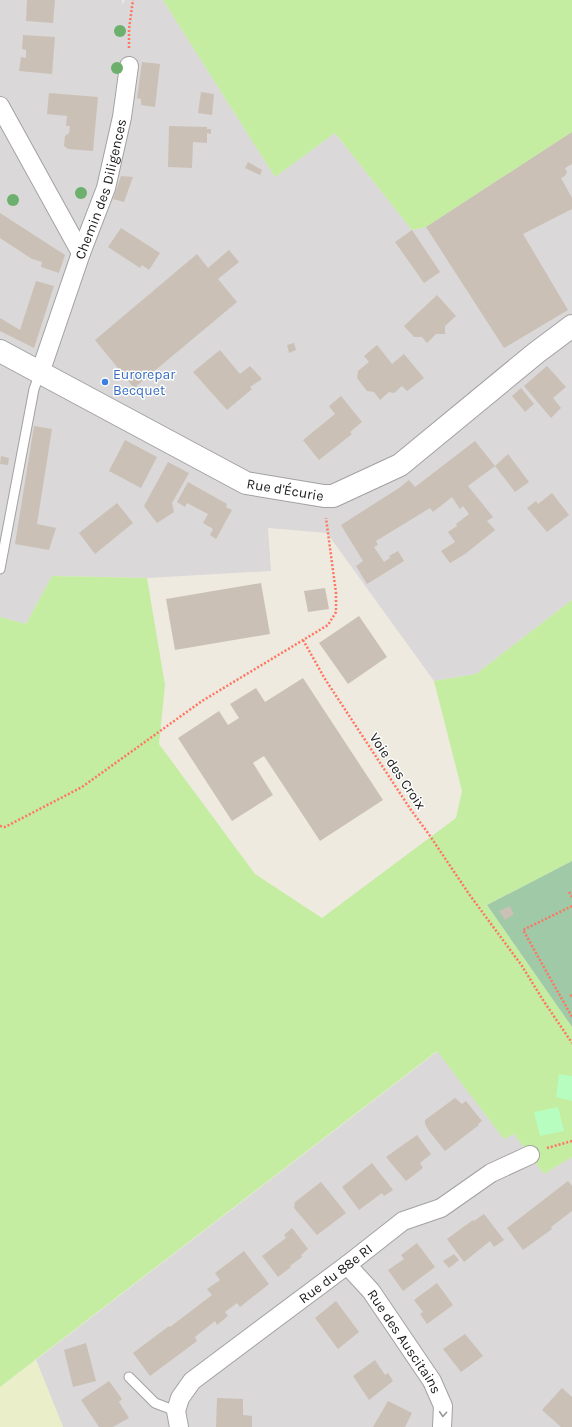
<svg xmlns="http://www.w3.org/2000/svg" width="572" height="1427" viewBox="0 0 572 1427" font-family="Karla,sans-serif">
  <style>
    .residential { fill: #dad8d8 }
    .farmland { fill: #ebefc9 }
    .grass { fill: #c4eda1 }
    .cemetery { fill: #9fc9a7 }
    .park { fill: #b7fdbf }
    .building { fill: #cac0b6 }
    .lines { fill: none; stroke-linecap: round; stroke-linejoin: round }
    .service-casing { stroke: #a2a2a2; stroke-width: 11 }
    .minor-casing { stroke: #a2a2a2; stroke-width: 20 }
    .tertiary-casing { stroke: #a2a2a2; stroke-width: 24 }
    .path { stroke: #ff7560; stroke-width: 2.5; stroke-dasharray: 2 2; stroke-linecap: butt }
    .service { stroke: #fff; stroke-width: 9 }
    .minor { stroke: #fff; stroke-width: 18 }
    .tertiary { stroke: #fff; stroke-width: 22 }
    .tree { fill: #6db06e }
    .oneway { stroke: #989898 }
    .shop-dot { fill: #3f7fe0; stroke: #fff; stroke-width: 1.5 }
    .labels { text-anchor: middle; stroke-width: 3; stroke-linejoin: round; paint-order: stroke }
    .street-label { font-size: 14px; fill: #1b1b1b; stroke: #fff }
    .shop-label { font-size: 14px; fill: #366cbe; stroke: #fff; text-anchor: start }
  </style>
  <rect width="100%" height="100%" fill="#eeeae0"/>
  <g class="residential">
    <path d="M0 0H122V4L125 0H163L275 177 335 133 412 230 426 227 572 132V600L476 674 434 681 327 533 268 528 271 571 147 578 52 576 26 624 0 617Z"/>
    <path d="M438 1051 504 1139 514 1134 544 1174 572 1157V1427H63L36 1360Z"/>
  </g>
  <path class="farmland" d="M36 1360 63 1427H0V1387Z"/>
  <g class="grass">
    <path d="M163 0H572V132L426 227 412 230 335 133 275 177Z"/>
    <path d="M52 576 147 578 165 685 159 744 255 874 322 918 456 818 462 791 434 681 476 674 572 600V861L487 905 572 1027V1157L544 1174 514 1134 504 1139 437 1051 0 1387V617L26 624Z"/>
  </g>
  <path class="cemetery" d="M572 861V1027L487 905Z"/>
  <g class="park">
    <path d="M559 1074 572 1076V1101L556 1097Z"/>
    <path d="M558 1107 564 1131 540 1136 534 1112Z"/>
  </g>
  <g class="building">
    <path d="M27 0H55L53 23 26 21Z"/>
    <path d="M23 35 55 37 52 74 19 71 21 57 26 58V50L22 49Z"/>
    <path d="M142 62 160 64 155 107 141 105V99L137 98Z"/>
    <path d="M201 92 214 94 212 115 198 113Z"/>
    <path d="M49 93 98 97 93 151 68 149 64 146 65 136 69 133 70 126H66L67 116 47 114Z"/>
    <path d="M169 126 207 127V129H211V134L207 133V143L193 142 192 168 168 167Z"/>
    <path d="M572 132V164L565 168 567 172 565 176 561 178 572 198V209L523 234 568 310 504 348 426 227Z"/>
    <path d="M248 162 262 170 260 175 245 168Z"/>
    <path d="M121 176 133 177 124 202 113 199Z"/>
    <path d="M0 213 65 255 59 273 41 267 42 262 32 259 0 238Z"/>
    <path d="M121 228 160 253 149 270 142 265 140 268 108 247Z"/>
    <path d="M412 230 440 272 424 283 395 242Z"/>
    <path d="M229 250 239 262 218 279 237 302 134 388 95 340 197 254 208 268Z"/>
    <path d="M36 281 54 286 34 348 0 331V318L20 330Z"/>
    <path d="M437 295 456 316 445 326V334H436L427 343 422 337H414L404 326Z"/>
    <path d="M294 343 296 350 289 353 287 345Z"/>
    <path d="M377 345 392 364 404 354 424 378 407 391 402 386 394 393 389 392 380 400 374 392 367 391 357 378 358 371 369 362 364 356Z"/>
    <path d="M220 350 240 374 250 366 262 379 250 387 252 389 227 410 193 372Z"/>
    <path d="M547 366 566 387 553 398 561 408 551 418 524 386Z"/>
    <path d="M521 388 534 404 525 412 512 396Z"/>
    <path d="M341 396 362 422 350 432 352 434 319 460 303 440 335 414 329 406Z"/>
    <path d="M34 426 52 429 37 524 56 528 49 550 15 544Z"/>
    <path d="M125 440 157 457 141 488 109 471Z"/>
    <path d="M475 441 495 466 468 486 493 517 487 521 495 530 465 554 450 563 441 551 455 542 448 532 457 526 456 524 469 514 463 506 460 509 452 497 433 512 430 508 376 541 378 545 374 547 384 562 390 558 389 556 398 551 404 561 367 584 356 566 363 561 341 525 399 488 409 480 415 487Z"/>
    <path d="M508 454 529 482 515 492 495 466Z"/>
    <path d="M1 456 9 458 8 465 0 464Z"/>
    <path d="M168 462 189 473 172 503 174 512 157 523 144 506Z"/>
    <path d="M188 482 227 504 226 507 232 510 216 539 210 535 213 529 203 523 208 514 187 503 185 507 177 502Z"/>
    <path d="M552 493 569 515 547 532 527 508 536 501 538 504Z"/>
    <path d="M117 503 133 523 95 554 79 533Z"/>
    <path d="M261 583 270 634 175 650 166 599Z"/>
    <path d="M325 588 329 609 308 612 304 591Z"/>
    <path d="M359 616 387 657 348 684 319 643Z"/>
    <path d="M303 678 383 800 320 841 264 756 253 763 273 795 232 821 178 738 219 711 228 725 239 718 230 704 256 688 265 702Z"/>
    <path d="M510 906 514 914 505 920 499 911Z"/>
    <path d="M455 1098 462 1104 466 1101 482 1121 478 1124 479 1125 445 1151 429 1131 425 1124V1120Z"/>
    <path d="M417 1135 431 1154 420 1163 423 1168 406 1181 386 1157Z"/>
    <path d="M372 1163 393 1190 384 1196 382 1193 359 1210 342 1187Z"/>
    <path d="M568 1181 572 1186V1211L551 1227 552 1229 523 1250 507 1228Z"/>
    <path d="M321 1182 346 1213 317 1235 294 1208 295 1202Z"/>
    <path d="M484 1214 504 1240 494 1247 490 1241 464 1262 447 1239 473 1220 474 1221Z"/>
    <path d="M292 1228 308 1249 301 1255 302 1257 290 1266 291 1267 278 1277 262 1256 286 1238 284 1235Z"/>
    <path d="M417 1243 435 1267 403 1291 388 1270 404 1259 401 1255Z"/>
    <path d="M244 1251 269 1284 240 1307 237 1303 225 1312 228 1316 217 1325 215 1321 195 1337 197 1341 150 1376 133 1353 169 1326 170 1327 212 1295 207 1289 220 1280 215 1273Z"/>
    <path d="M454 1254 459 1260 449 1268 443 1261Z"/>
    <path d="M437 1283 453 1305 427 1324 420 1314 423 1312 414 1300Z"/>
    <path d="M336 1301 359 1332 338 1349 315 1318Z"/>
    <path d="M465 1334 483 1356 461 1372 443 1349Z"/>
    <path d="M86 1343 96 1381 73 1387 64 1350Z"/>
    <path d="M375 1360 385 1375 388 1373 393 1381 369 1400 353 1376Z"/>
    <path d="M109 1381 122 1399 119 1402 129 1418 113 1427H99L81 1400Z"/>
    <path d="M562 1388 572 1397V1427H561L542 1410Z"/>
    <path d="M217 1398 243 1399V1415L252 1416V1427H216Z"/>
    <path d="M388 1401 412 1413 405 1427H373Z"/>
  </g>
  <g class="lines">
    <defs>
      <g id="service">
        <path d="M0 569 34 389 40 373"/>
        <path d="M129 1377 155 1403 176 1411"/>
      </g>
      <g id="minor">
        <path d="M0 106 81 253"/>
        <path id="s1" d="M40 373 81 253 106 188 122 117 129 66"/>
        <path id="s2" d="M347 1265 371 1291 432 1381 443 1406 442 1427"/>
        <path id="s3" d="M179 1427 176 1411 180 1398 192 1381 347 1265 403 1221 441 1208 491 1173 530 1155"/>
      </g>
      <g id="tertiary">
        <path id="s4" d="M0 351 246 483 324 496H333L400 465 536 353 572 326"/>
      </g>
    </defs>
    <use href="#service" class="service-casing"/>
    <use href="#minor" class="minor-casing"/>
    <use href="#tertiary" class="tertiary-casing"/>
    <g class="path">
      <path d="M129 48V29L133 0"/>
      <path d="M303 640 325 679 411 810 428 833 469 894 522 966 543 1000 572 1043"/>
      <path d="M0 826 5 827 82 787 202 701 328 625 336 612V593L326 518"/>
      <path d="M569 892 572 897"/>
      <path d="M572 906 523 930 572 1017"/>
      <path d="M570 996 572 995"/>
      <path d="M547 1148 572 1141"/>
    </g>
    <use href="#service" class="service"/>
    <use href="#minor" class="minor"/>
    <use href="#tertiary" class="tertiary"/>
  </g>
  <g class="tree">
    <circle cx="120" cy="31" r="6"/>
    <circle cx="117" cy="68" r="6"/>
    <circle cx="81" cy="193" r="6"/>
    <circle cx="13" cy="200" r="6"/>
  </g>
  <defs><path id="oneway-chevron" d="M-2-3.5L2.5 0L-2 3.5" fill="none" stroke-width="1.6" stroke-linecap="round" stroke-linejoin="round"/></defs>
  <use class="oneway" href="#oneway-chevron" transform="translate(443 1414) rotate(94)"/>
  <circle class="shop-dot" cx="105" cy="382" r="4"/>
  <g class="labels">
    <g class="street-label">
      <text dy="5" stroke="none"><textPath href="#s1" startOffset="194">Chemin des Diligences</textPath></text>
      <text dy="5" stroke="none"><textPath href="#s4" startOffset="319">Rue d'Écurie</textPath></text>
      <text transform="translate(398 771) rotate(56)" y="5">Voie des Croix</text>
      <text dy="5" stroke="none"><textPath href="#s3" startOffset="230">Rue du 88e RI</textPath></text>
      <text dy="5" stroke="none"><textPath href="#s2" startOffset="96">Rue des Auscitains</textPath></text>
    </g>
    <g class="shop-label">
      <text x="113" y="379">Eurorepar<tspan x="113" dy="16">Becquet</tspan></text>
    </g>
  </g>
</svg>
